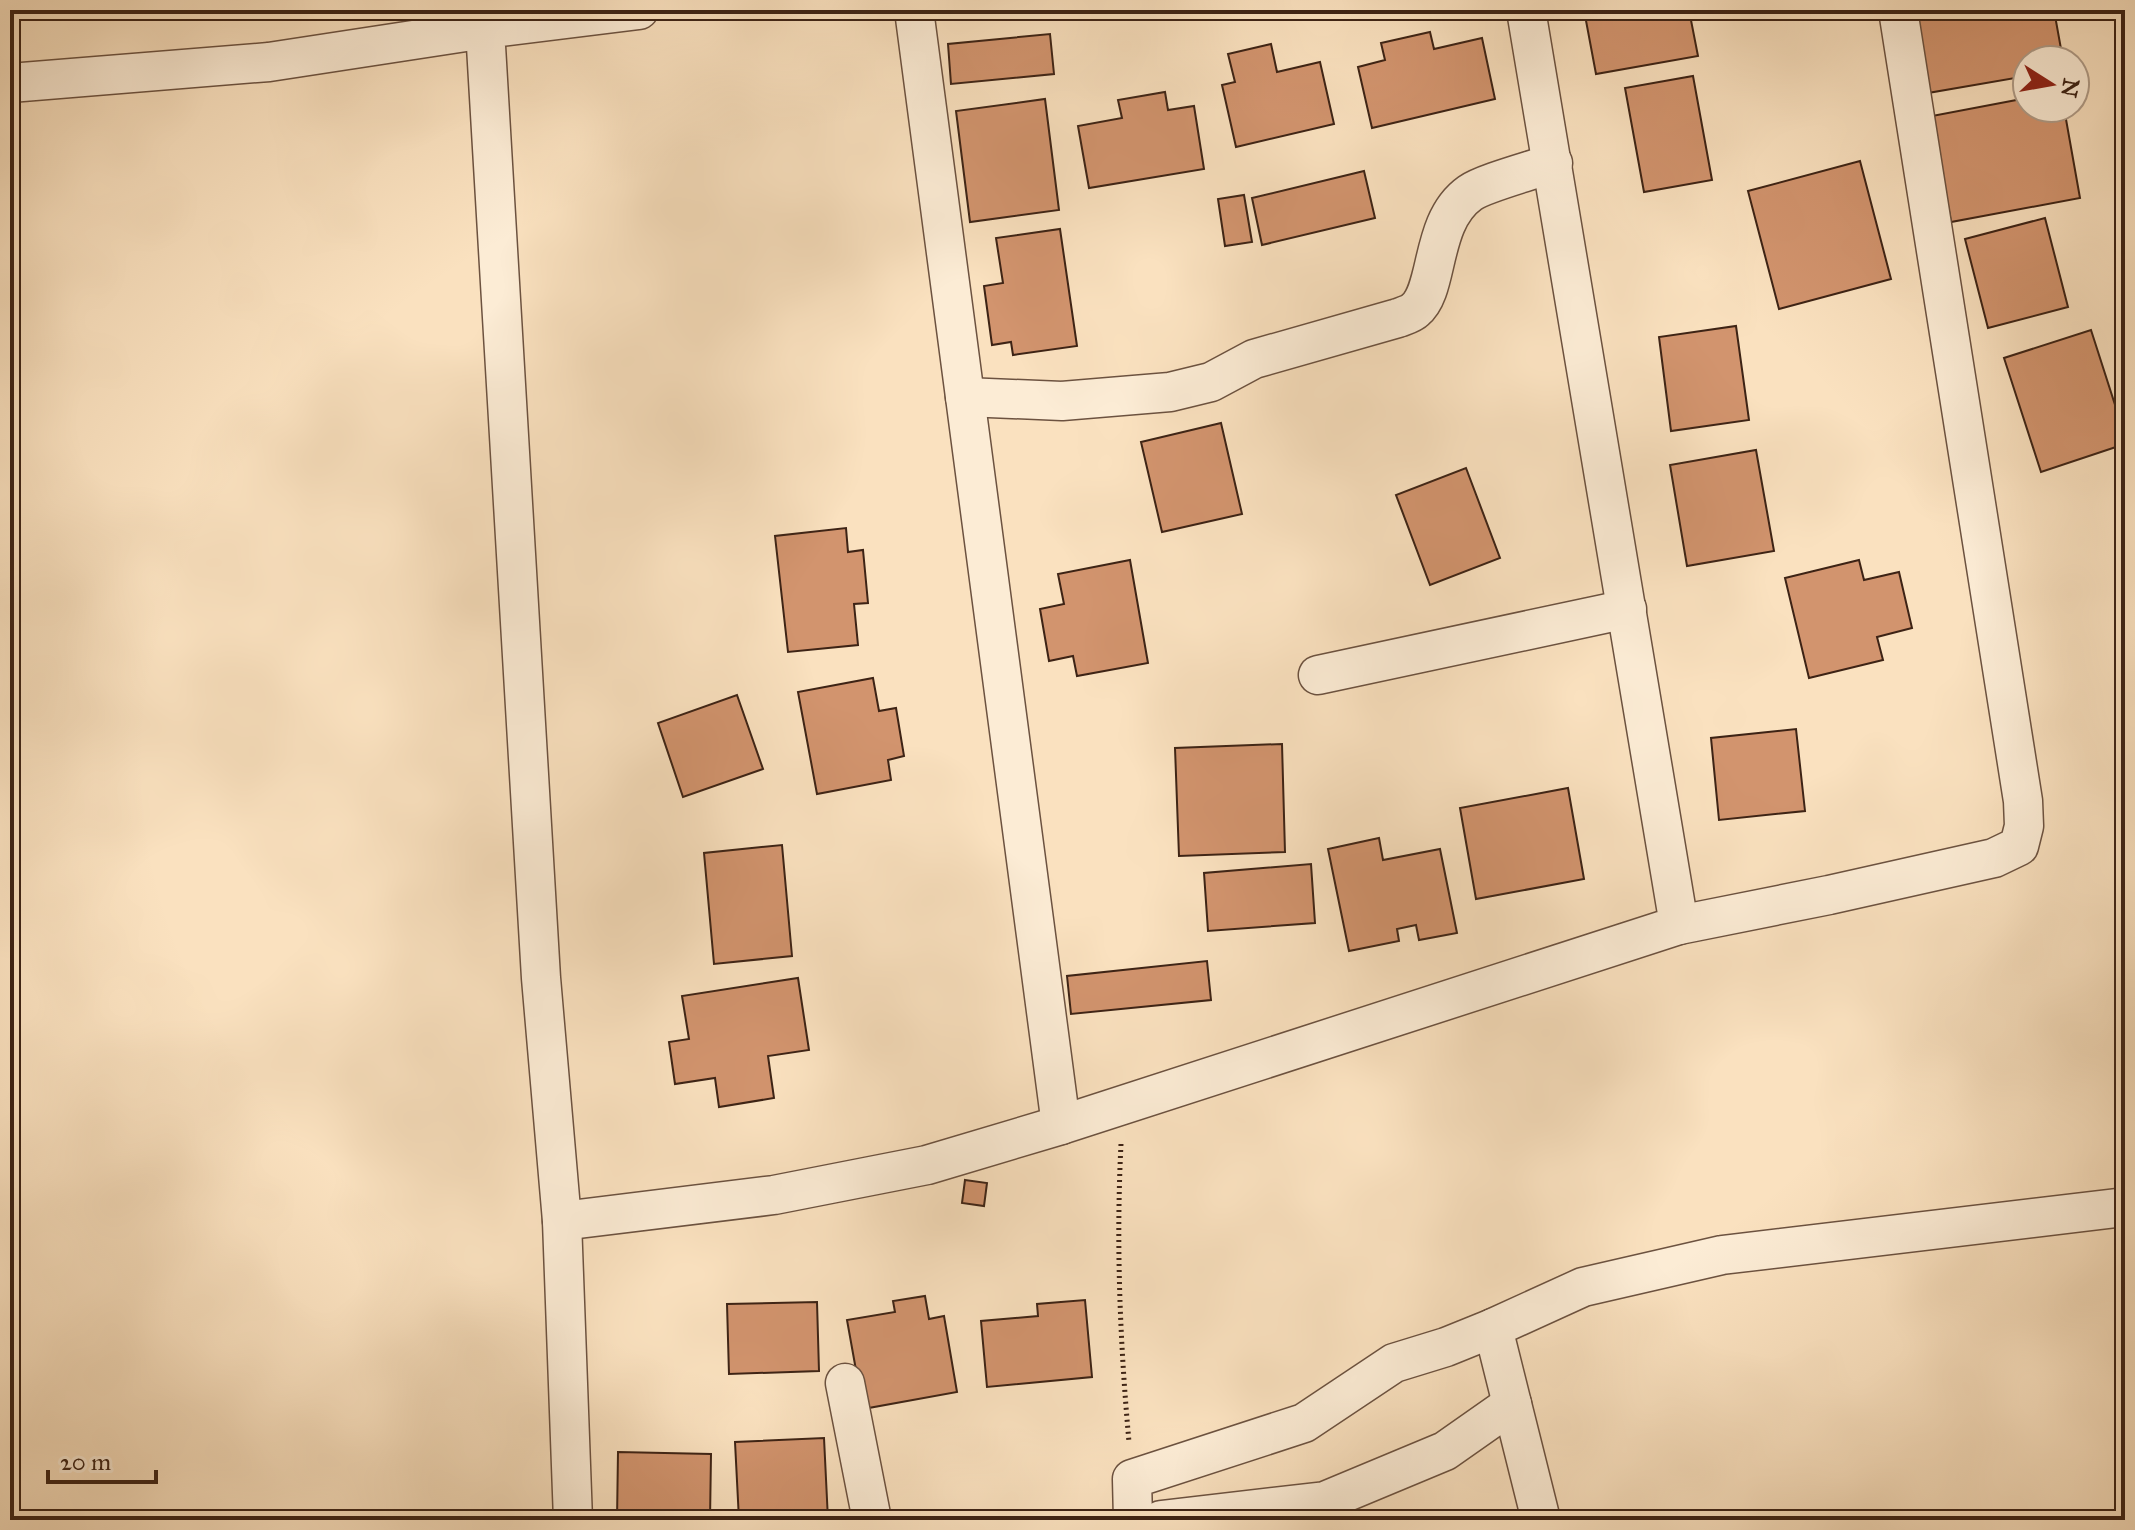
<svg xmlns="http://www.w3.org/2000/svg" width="2135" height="1530" viewBox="0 0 2135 1530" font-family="'IM FELL Great Primer',serif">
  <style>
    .building { fill: #d2946e; stroke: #3d2315; stroke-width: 2 }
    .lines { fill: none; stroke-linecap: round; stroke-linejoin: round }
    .minor-casing { stroke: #6c5240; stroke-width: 41 }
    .path { stroke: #3d2315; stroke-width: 5; stroke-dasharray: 2 4; stroke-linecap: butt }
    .minor { stroke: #fcecd5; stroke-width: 38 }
  </style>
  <rect width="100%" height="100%" fill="#fae1bf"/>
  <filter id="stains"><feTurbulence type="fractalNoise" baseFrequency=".0025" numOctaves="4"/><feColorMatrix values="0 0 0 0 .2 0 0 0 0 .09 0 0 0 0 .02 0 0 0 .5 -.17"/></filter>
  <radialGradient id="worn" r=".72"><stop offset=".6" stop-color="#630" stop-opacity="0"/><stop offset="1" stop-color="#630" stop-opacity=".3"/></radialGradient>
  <g class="building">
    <path d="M1584 10H1689L1698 56 1596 74Z"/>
    <path d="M1908 10H2054L2063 60H2027V76L1922 94Z"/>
    <path d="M1430 32 1434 49 1482 38 1495 99 1372 128 1358 67 1385 60 1381 43Z"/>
    <path d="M1050 34 1054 74 951 84 948 44Z"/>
    <path d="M1271 44 1277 72 1320 62 1334 124 1236 147 1222 85 1235 82 1228 54Z"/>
    <path d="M1693 76 1712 180 1644 192 1625 88Z"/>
    <path d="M1165 92 1168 110 1194 106 1204 169 1089 188 1078 126 1122 118 1118 100Z"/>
    <path d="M2027 98V108H2064L2080 198 1951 222 1932 116Z"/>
    <path d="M1045 99 1059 210 970 222 956 111Z"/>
    <path d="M1860 161 1891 279 1779 309 1748 191Z"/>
    <path d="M1364 171 1375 218 1262 245 1252 198Z"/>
    <path d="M1244 195 1252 242 1225 246 1218 199Z"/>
    <path d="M2045 218 2068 307 1988 328 1965 239Z"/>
    <path d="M1060 229 1077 346 1013 355 1011 342 992 345 984 286 1003 283 996 238Z"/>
    <path d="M1736 326 1749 420 1671 431 1659 337Z"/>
    <path d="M2091 330 2125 436V444L2041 472 2004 358Z"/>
    <path d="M1221 423 1242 514 1162 532 1141 442Z"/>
    <path d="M1756 450 1774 551 1687 566 1670 465Z"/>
    <path d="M1466 468 1500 558 1430 585 1396 495Z"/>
    <path d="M846 528 848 552 863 550 868 603 854 604 858 645 788 652 775 536Z"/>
    <path d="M1130 560 1148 663 1077 676 1073 656 1049 661 1040 609 1064 604 1058 574Z"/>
    <path d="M1859 560 1864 580 1899 572 1912 628 1877 637 1883 660 1809 678 1785 578Z"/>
    <path d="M873 678 879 711 896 708 904 756 888 760 891 780 817 794 798 692Z"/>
    <path d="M737 695 763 769 683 797 658 723Z"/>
    <path d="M1796 729 1805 811 1719 820 1711 738Z"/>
    <path d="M1282 744 1285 852 1179 856 1175 748Z"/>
    <path d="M1568 788 1584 879 1476 899 1460 808Z"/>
    <path d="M1379 838 1383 860 1440 849 1457 933 1419 940 1416 925 1397 929 1399 941 1349 951 1328 849Z"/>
    <path d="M782 845 792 956 714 964 704 853Z"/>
    <path d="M1311 864 1315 923 1208 931 1204 873Z"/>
    <path d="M1207 961 1211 1000 1071 1014 1067 976Z"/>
    <path d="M798 978 809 1050 768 1056 774 1098 719 1107 715 1078 675 1084 669 1042 689 1039 682 996Z"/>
    <path d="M965 1180 987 1183 984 1206 962 1203Z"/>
    <path d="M925 1296 929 1319 944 1316 957 1392 863 1409 847 1320 895 1312 893 1301Z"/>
    <path d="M1085 1300 1092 1377 987 1387 981 1321 1038 1316 1037 1304Z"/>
    <path d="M817 1302 819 1371 729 1374 727 1304Z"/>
    <path d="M824 1438 828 1520H739L735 1442Z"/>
    <path d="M618 1452 711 1454 710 1520H617Z"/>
  </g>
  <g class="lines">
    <defs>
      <g id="minor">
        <path d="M914 10 1061 1125"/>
        <path d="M10 83 269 62 485 29"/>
        <path d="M965 397 1062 401 1170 392 1211 382 1254 359 1398 318C1403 316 1411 314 1415 310 1440 290 1429 222 1470 193 1484 183 1534 170 1553 163"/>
        <path d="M1318 675 1627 609"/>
        <path d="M1679 925 1829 895 1994 858 2019 846 2024 826 2023 801 1898 10"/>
        <path d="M562 1221 774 1195 927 1165 1061 1125 1679 925 1526 10"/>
        <path d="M845 1383 872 1520"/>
        <path d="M573 1520 562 1221 541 978 485 29 639 10"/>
        <path d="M1133 1520 1132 1479 1304 1423 1394 1363 1446 1347 1493 1328"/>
        <path d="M1161 1520 1325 1501 1445 1451 1512 1404"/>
        <path d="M1541 1520 1493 1328 1583 1287 1722 1255 2125 1207"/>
      </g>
    </defs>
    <use href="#minor" class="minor-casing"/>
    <path class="path" d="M1121 1144C1116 1244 1120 1343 1129 1442"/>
    <use href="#minor" class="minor"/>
  </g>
  <rect width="2135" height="1530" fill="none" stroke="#fae1bf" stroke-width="40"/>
  <rect x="12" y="12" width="2111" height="1506" fill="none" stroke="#3d2315" stroke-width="4"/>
  <rect x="20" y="20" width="2095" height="1490" fill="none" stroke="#3d2315" stroke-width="2"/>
  <g transform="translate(2051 84) rotate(101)"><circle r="38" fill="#fcecd5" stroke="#b09c88" stroke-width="2"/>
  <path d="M0-6L14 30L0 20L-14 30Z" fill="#8f2418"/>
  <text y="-12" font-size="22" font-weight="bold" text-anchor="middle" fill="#3d2315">N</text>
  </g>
  <path d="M48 1470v12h108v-12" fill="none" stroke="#3d2315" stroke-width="4"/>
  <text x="60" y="1470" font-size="24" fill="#3d2315" stroke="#fcecd5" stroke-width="6" paint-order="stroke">20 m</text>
  <rect width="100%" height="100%" filter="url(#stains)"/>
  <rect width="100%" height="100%" fill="url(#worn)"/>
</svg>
